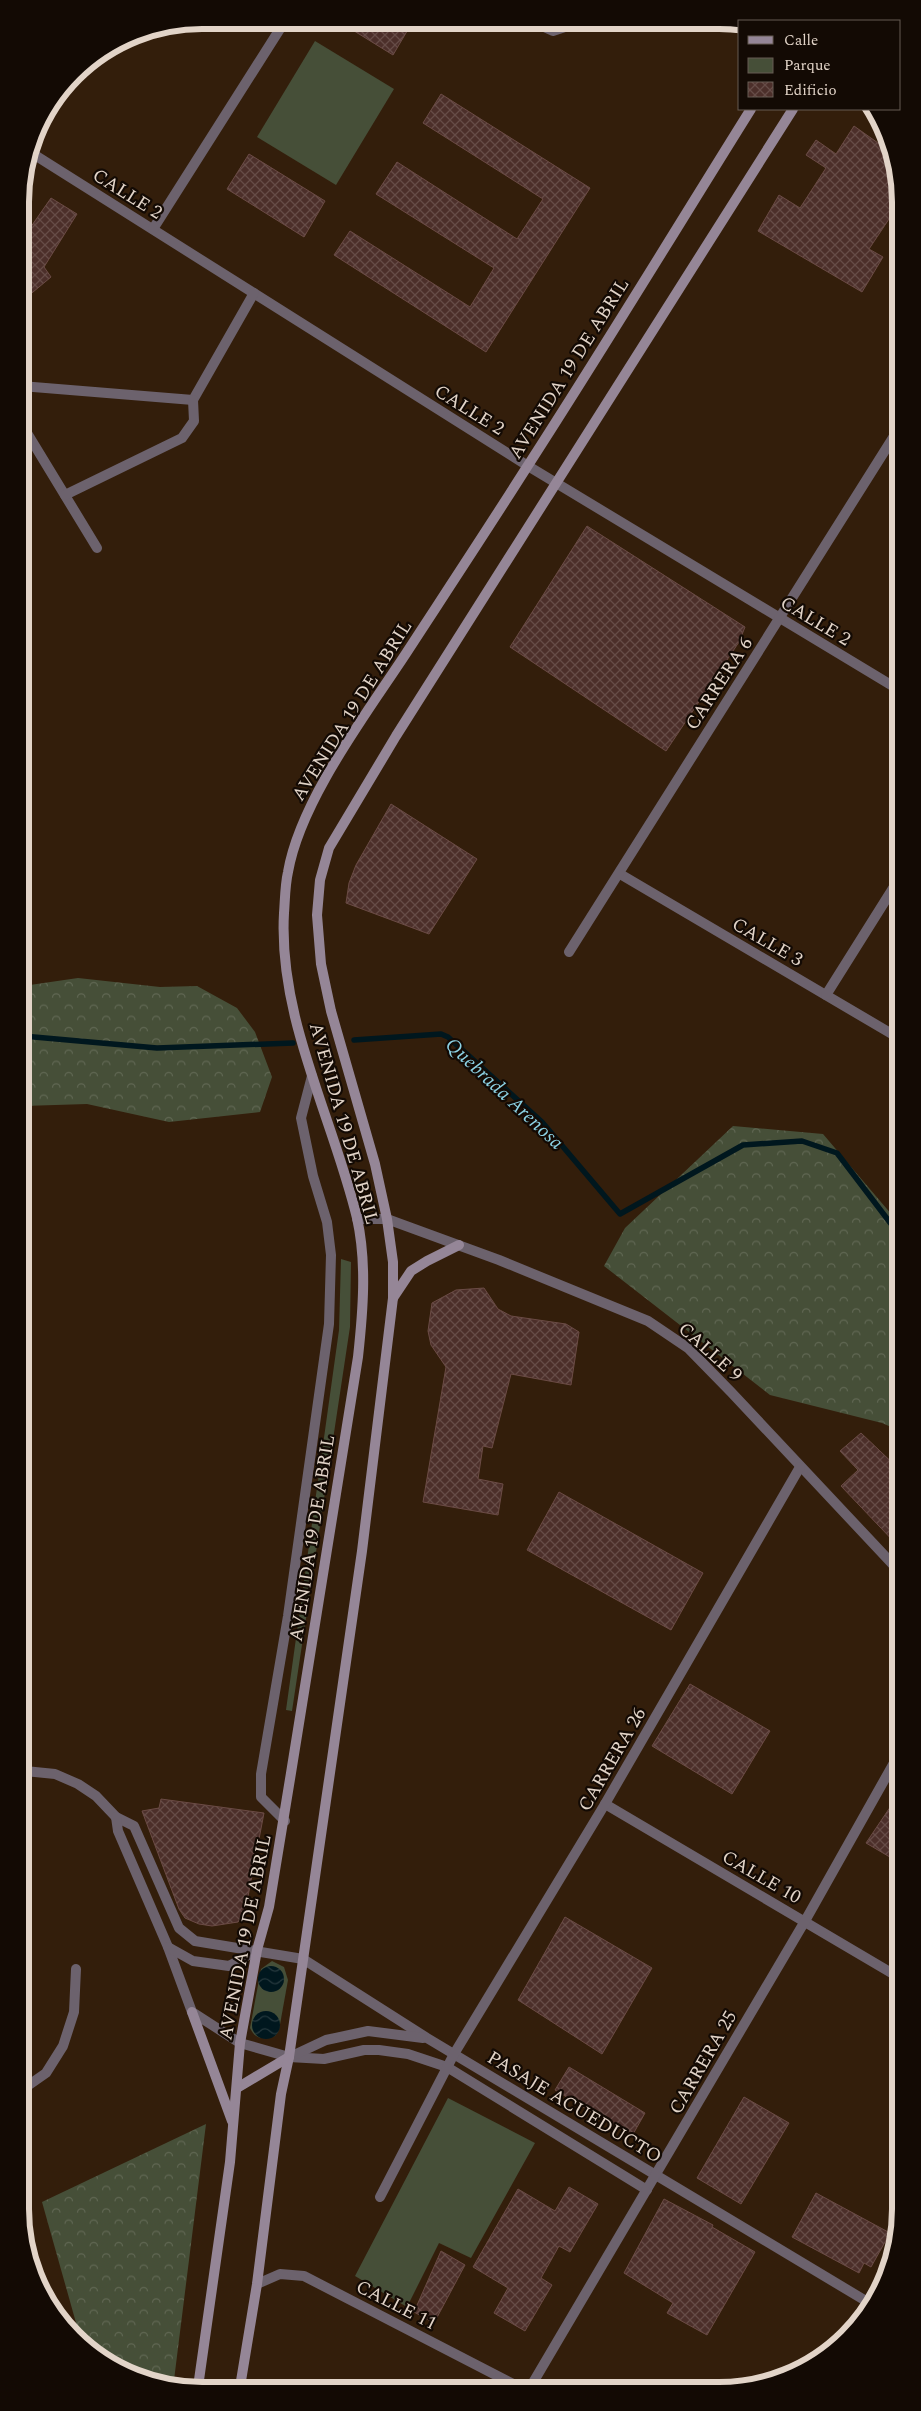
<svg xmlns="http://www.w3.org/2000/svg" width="921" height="2411" viewBox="0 0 921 2411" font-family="Spectral,serif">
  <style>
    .green { fill: #464f38 }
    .forest { fill: url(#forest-crowns) }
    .water { fill: url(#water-waves) }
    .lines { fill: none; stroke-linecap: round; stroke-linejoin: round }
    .stream { stroke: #00171e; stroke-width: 5.5 }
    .building { fill: url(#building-cross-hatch); stroke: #6b4b45 }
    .street { stroke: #6c626d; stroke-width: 10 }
    .secondary { stroke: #958697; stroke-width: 10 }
    .labels { text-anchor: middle; stroke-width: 4.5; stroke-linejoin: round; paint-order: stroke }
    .street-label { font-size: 19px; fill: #e2d4c8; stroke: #130a04 }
    .water-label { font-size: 20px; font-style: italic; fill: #8cd1e3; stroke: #130a04 }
    .rim { fill: none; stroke: #e2d4c8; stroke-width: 6 }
  </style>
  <defs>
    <pattern id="forest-crowns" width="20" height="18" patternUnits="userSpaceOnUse" patternTransform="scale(1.25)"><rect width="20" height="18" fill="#464f38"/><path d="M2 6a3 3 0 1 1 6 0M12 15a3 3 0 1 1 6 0" fill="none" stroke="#606753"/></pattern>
    <pattern id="water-waves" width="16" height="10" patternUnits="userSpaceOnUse" patternTransform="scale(1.25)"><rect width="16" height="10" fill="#00171e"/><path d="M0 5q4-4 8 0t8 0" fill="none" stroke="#25383d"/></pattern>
    <pattern id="building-cross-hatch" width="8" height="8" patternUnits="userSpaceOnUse" patternTransform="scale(1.25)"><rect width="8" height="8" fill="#4c2f2a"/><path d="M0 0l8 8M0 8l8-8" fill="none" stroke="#664c47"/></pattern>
  </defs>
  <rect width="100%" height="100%" fill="#331e0b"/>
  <g class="green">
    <path d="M315 41 394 89 336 185 257 137Z"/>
    <path d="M341 1259 351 1262 350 1327 292 1711 286 1710 339 1330Z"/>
    <path d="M272 1961 284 1967 288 1980 279 2030 275 2036C263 2040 255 2039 250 2028L261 1969Z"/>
    <path d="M448 2098 535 2143 471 2258 439 2243 407 2307 355 2276Z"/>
  </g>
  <g class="forest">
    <path d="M78 978 160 987 197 986 237 1008 255 1032 272 1077 260 1112 169 1122 87 1104 23 1106V986Z"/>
    <path d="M733 1126 823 1134 898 1222V1430L882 1423 770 1395 604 1266 625 1228Z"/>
    <path d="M206 2124 173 2388H166L121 2372 82 2344 42 2202Z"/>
  </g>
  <g class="water">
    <circle cx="271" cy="1979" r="13"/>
    <circle cx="266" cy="2025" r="14"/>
  </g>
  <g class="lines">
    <g class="stream">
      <path d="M23 1036 157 1048 293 1043"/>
      <path d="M354 1040 441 1034 448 1037 542 1122 620 1214 743 1145 802 1141 837 1153 898 1233"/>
    </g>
  </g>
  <g class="building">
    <path d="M338 21H413L393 55Z"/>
    <path d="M441 94 590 188 486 352 334 255 350 231 470 307 494 268 376 194 397 162 517 239 543 199 423 123Z"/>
    <path d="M854 126 895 155V210L869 249 883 257 862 292 758 231 779 195 800 208 826 168 806 155 816 140 836 154Z"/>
    <path d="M249 154 325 201 304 237 227 189Z"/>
    <path d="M51 198 77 214 44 267 51 277 21 302V241Z"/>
    <path d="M587 526 745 627 739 642 666 751 510 647Z"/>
    <path d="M391 804 477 859 429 934 346 903 349 883 356 865Z"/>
    <path d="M484 1288 498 1309 511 1316 566 1324 579 1332 571 1385 511 1374 492 1448 483 1446 478 1479 503 1484 498 1515 423 1502 446 1367 431 1345 428 1331 432 1303 456 1290Z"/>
    <path d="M861 1433 899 1469V1547L841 1486 858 1470 840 1451Z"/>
    <path d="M559 1492 703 1573 671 1630 527 1550Z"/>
    <path d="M690 1684 770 1731 732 1794 652 1746Z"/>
    <path d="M899 1794 900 1832V1863L866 1843Z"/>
    <path d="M161 1799 264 1813 245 1912 238 1922 212 1926 199 1924 185 1918 179 1909 142 1811 159 1808Z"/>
    <path d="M565 1917 652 1968 602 2054 518 2000Z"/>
    <path d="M569 2067 645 2113 632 2136 555 2090Z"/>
    <path d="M744 2097 789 2123 741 2204 697 2178Z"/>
    <path d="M569 2187 598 2204 570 2252 559 2246 541 2278 552 2285 525 2331 494 2313 508 2288 473 2267 518 2189 555 2211Z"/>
    <path d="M816 2193 890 2233 871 2267 864 2263 859 2273 792 2237Z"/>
    <path d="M664 2199 713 2225 712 2227 755 2252 707 2335 667 2313 673 2303 624 2273Z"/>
    <path d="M441 2251 465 2265 434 2323 414 2312Z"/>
  </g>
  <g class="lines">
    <g class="street">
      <path d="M533 22 553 31 565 27 568 22"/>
      <path d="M30 152 528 466 896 688"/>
      <path d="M153 229 285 21"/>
      <path d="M21 386 193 400 254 293"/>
      <path d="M21 423 97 548"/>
      <path d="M65 495 182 438 194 421 193 400"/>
      <path d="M620 874 897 1037"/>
      <path d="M569 952 896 433"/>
      <path d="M826 995 897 882"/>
      <path d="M357 1219H387L499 1260 648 1321 688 1348 731 1392 899 1571"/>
      <path d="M25 1771 55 1774 78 1784 96 1796 116 1817 134 1826 179 1928 195 1941 303 1959 427 2038 871 2304"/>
      <path d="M605 1804 900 1978"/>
      <path d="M116 1817 118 1831 168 1947 192 2012 240 2043 289 2057 324 2059 364 2050H379L408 2054 447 2067 647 2190"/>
      <path d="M285 1821 261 1797V1774L288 1616 329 1324 331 1255 327 1222 313 1176 301 1118 312 1076"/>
      <path d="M168 1947 193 1961 229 1966 257 1950"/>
      <path d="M292 2056 326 2040 368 2031 423 2038"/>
      <path d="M26 2087 46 2073 63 2046 74 2012 76 1969"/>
      <path d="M380 2197 454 2054 605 1804 800 1467"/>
      <path d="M26 2231 46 2303"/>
      <path d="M257 2284 280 2274 304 2276 517 2386"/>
      <path d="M531 2386 805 1921 899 1754"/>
    </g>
    <g class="secondary">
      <path d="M393 1298 411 1271 427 1261 459 1245"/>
      <path d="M192 2012 232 2121"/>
      <path d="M237 2088 289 2057"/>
      <path d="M198 2387 230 2162 240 2043 257 1950 269 1907 291 1773 358 1357C363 1311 367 1263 357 1218 333 1118 278 1018 284 913 285 900 285 885 288 872 300 802 364 717 403 658 444 595 485 533 525 470 602 351 676 229 751 109"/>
      <path d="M240 2387 257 2284 281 2094 289 2057 362 1551 393 1298V1262L387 1219 375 1164 331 1011 321 964 317 915 320 880 329 848 396 736 793 109"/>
    </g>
  </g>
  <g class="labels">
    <g class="street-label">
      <text transform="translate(128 193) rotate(32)" y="7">CALLE 2</text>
      <text transform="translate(568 368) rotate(-58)" y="7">AVENIDA 19 DE ABRIL</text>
      <text transform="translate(470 409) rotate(32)" y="7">CALLE 2</text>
      <text transform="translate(816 620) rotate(31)" y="7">CALLE 2</text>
      <text transform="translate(718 683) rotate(-57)" y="7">CARRERA 6</text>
      <text transform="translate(351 710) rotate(-58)" y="7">AVENIDA 19 DE ABRIL</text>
      <text transform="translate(768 941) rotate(30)" y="7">CALLE 3</text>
      <text transform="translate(345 1123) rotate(74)" y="7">AVENIDA 19 DE ABRIL</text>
      <text transform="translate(711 1351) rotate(42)" y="7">CALLE 9</text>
      <text transform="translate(311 1538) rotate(-81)" y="7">AVENIDA 19 DE ABRIL</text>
      <text transform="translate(611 1759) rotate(-60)" y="7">CARRERA 26</text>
      <text transform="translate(762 1876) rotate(30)" y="7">CALLE 10</text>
      <text transform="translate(244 1937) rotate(-79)" y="7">AVENIDA 19 DE ABRIL</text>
      <text transform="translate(702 2062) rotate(-60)" y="7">CARRERA 25</text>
      <text transform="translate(575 2106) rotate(31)" y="7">PASAJE ACUEDUCTO</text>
      <text transform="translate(397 2304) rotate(27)" y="7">CALLE 11</text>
    </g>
    <g class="water-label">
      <text transform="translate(505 1093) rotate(43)" y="7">Quebrada Arenosa</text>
    </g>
  </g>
  <path d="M0 0H921V2411H0ZM202 29H719A173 173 0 0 1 892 202V2209A173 173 0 0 1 719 2382H202A173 173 0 0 1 29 2209V202A173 173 0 0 1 202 29Z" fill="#130a04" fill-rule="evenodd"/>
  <path class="rim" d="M202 29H719A173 173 0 0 1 892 202V2209A173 173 0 0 1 719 2382H202A173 173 0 0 1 29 2209V202A173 173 0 0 1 202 29Z"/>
  <rect x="738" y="20" width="162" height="90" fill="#130a04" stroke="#665b52"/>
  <rect x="748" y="36" width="25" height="8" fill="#958697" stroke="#665b52"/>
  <text x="784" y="45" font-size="15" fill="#e2d4c8">Calle</text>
  <rect x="748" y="58" width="25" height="15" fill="#464f38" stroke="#665b52"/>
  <text x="784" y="70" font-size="15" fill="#e2d4c8">Parque</text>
  <rect x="748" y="82" width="25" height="15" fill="url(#building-cross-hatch)" stroke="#665b52"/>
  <text x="784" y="95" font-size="15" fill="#e2d4c8">Edificio</text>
</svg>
